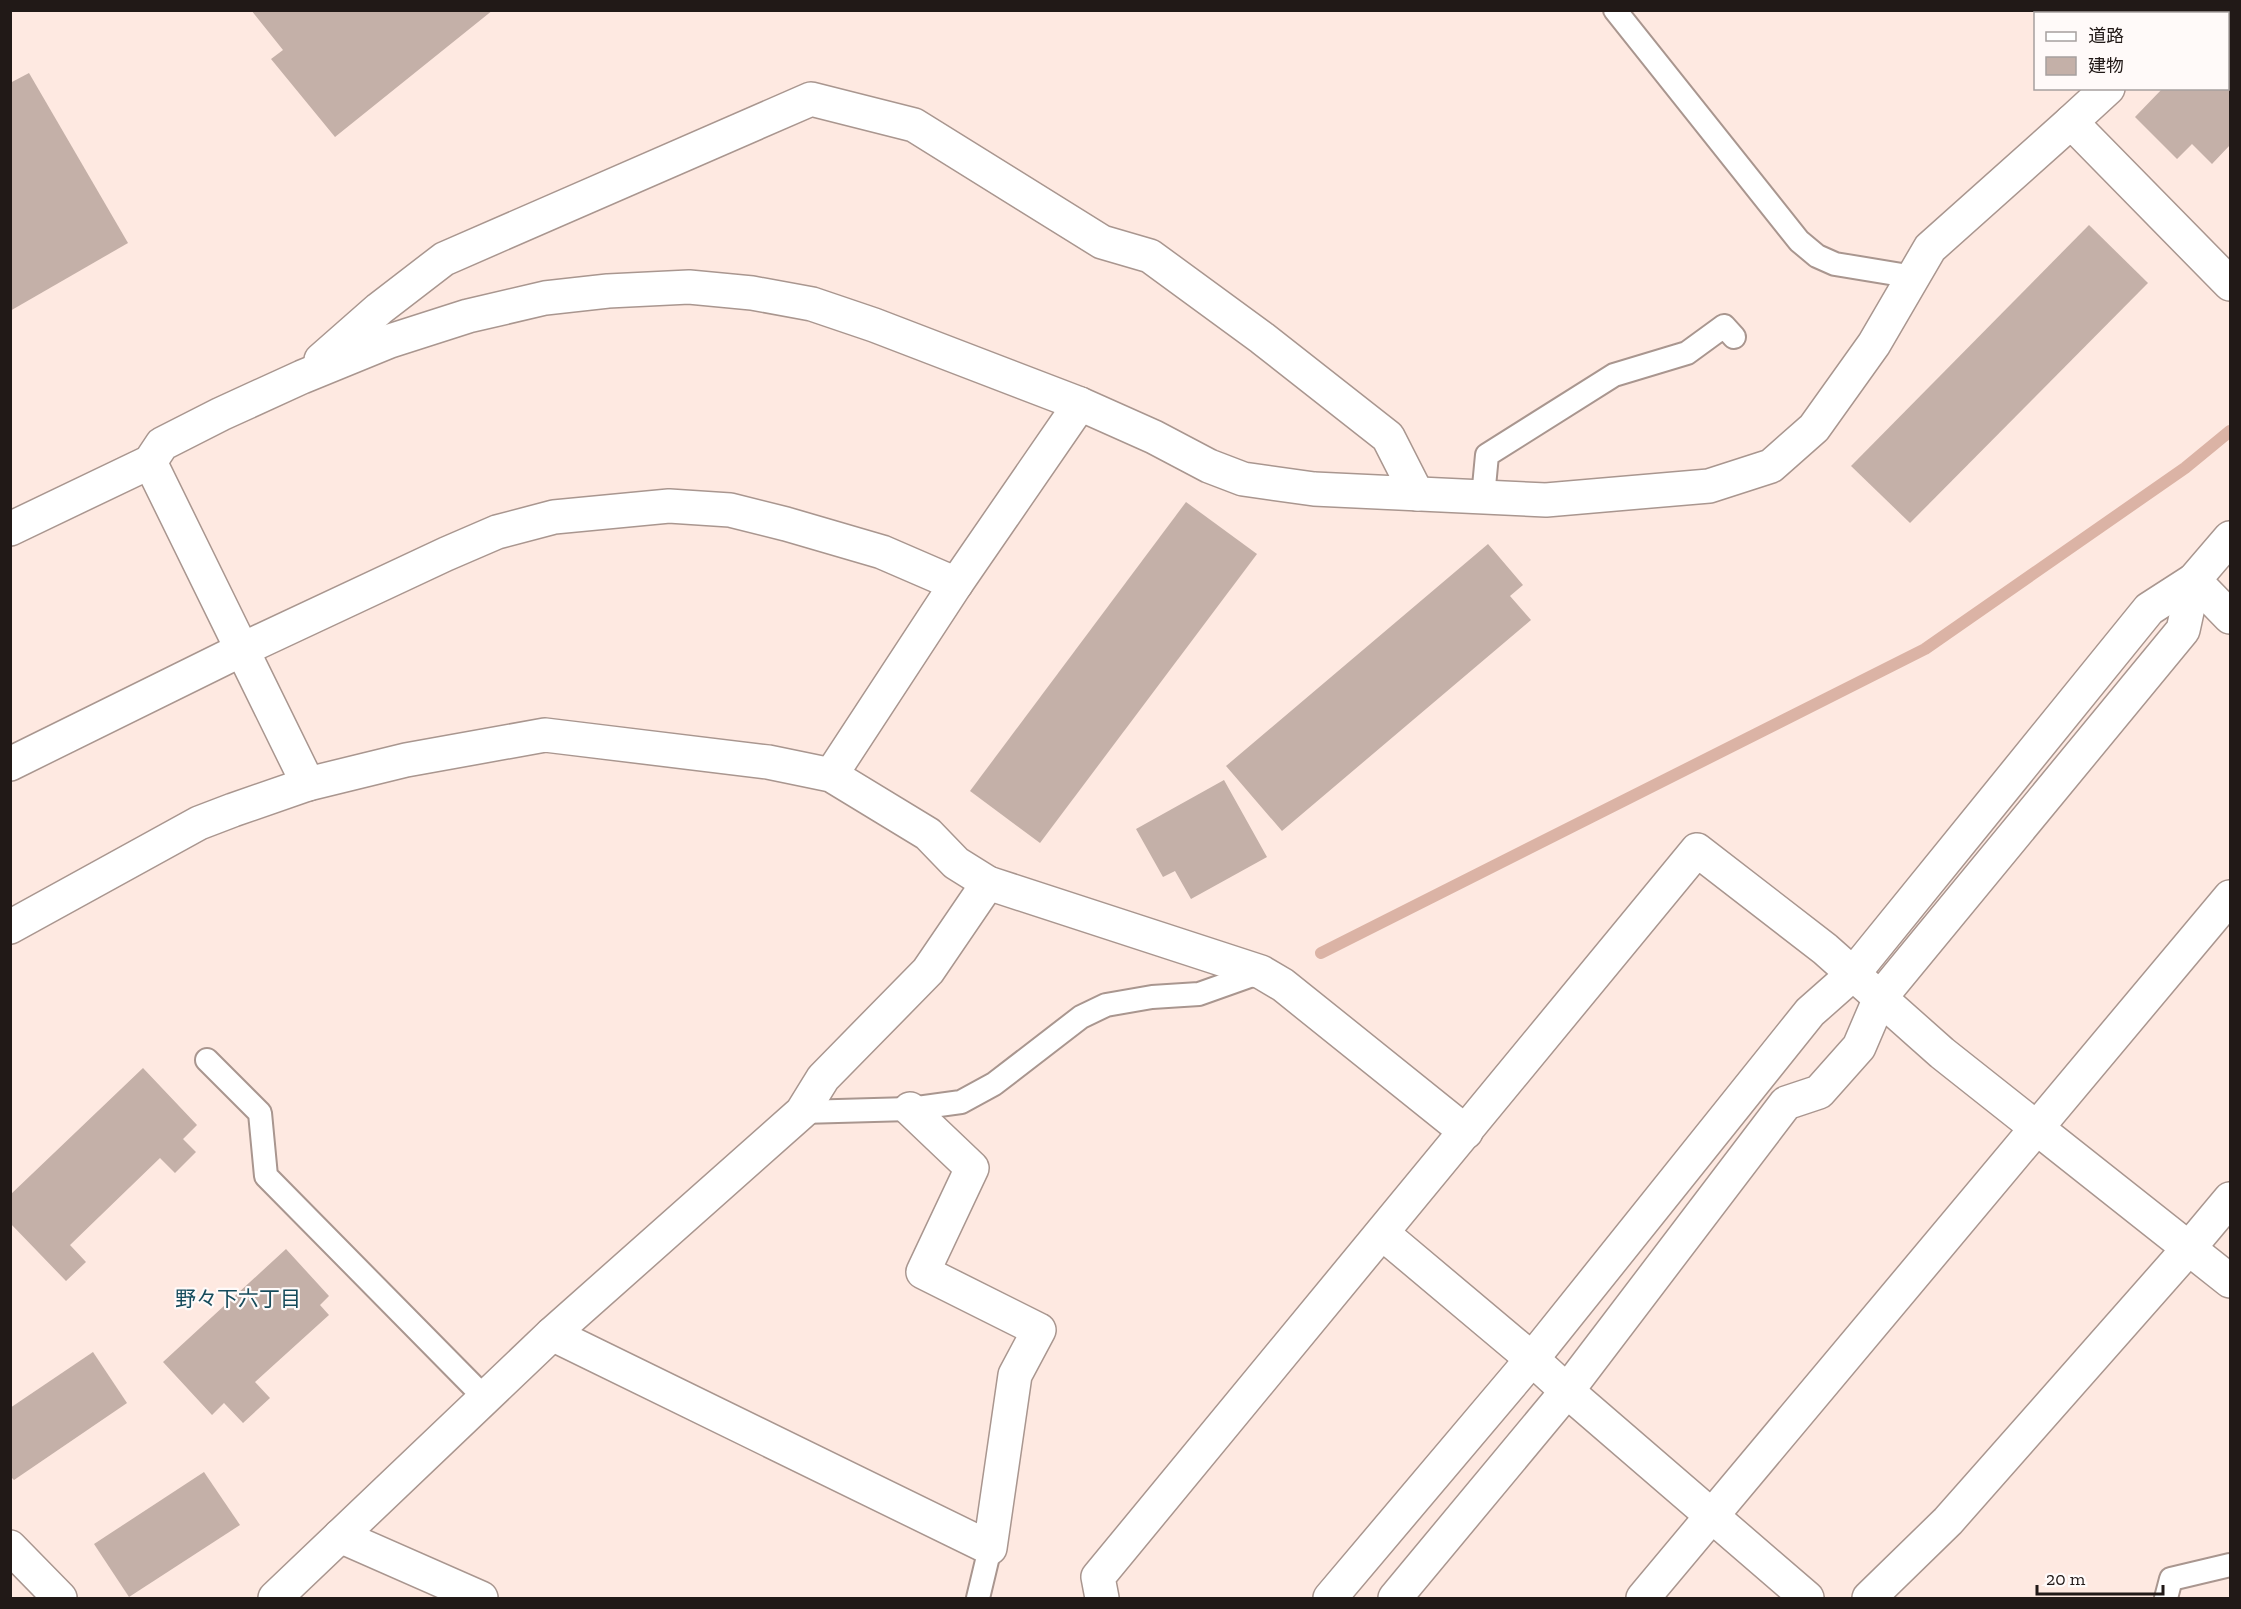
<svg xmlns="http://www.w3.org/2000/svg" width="2241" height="1609" viewBox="0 0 2241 1609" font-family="'Zilla Slab','Noto Sans JP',serif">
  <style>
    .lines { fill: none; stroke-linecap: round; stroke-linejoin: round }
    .stream { stroke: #dbb3a5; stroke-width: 12 }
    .building { fill: #c4b0a8 }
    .service-casing { stroke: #a9968f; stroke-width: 26 }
    .minor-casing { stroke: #a9968f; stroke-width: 36 }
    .service { stroke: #fff; stroke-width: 22 }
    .minor { stroke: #fff; stroke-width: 33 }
    .labels { text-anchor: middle; stroke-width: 4.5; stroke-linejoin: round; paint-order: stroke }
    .neighbourhood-label { font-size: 21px; fill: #164b5b; stroke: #fffaf9 }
  </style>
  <rect width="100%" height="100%" fill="#fee9e1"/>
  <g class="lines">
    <path class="stream" d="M1321 953 1925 649 2185 468 2230 431"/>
  </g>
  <g class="building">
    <path d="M251 10H493L335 137 271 59 283 50Z"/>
    <path d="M2230 22V145L2212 164 2192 144 2177 159 2135 117 2163 88H2228V25Z"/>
    <path d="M29 73 128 243 10 311V83Z"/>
    <path d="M2089 225 2148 283 1910 523 1851 466Z"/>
    <path d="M1186 502 1257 554 1040 843 970 791Z"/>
    <path d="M1488 544 1523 585 1510 596 1531 620 1282 831 1226 766Z"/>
    <path d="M1224 780 1267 857 1191 899 1175 871 1163 877 1136 829Z"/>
    <path d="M143 1068 197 1125 183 1139 196 1152 175 1173 160 1158 70 1245 86 1262 66 1281 10 1223V1195Z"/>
    <path d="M286 1249 329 1296 320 1305 329 1315 255 1382 270 1398 243 1423 224 1403 212 1415 163 1362Z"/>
    <path d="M93 1352 127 1403 14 1480 10 1476V1408Z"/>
    <path d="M204 1472 240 1525 129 1597 94 1544Z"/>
  </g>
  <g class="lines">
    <defs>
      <g id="service">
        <path d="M1615 10 1799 241 1817 256 1835 264 1914 277"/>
        <path d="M1483 497 1487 455 1614 375 1687 353 1724 326 1734 337"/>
        <path d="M207 1060 260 1113 266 1176 485 1398"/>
        <path d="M802 1112 910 1109 961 1102 994 1084 1081 1017 1106 1005 1152 997 1199 994 1261 972"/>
        <path d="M978 1598 990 1548"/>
        <path d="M2166 1598 2171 1579 2230 1565"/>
      </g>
      <g id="minor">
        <path d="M2182 14 2185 10"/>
        <path d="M2071 122 2108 88"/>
        <path d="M321 360 379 309 444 259 811 99 914 125 1102 242 1150 256 1262 338 1388 437 1417 494"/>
        <path d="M150 462 308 784"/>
        <path d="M10 529 150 462 162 444 221 414 302 377 390 341 468 316 545 298 608 291 689 287 752 293 812 304 874 325 1080 404 1154 437 1209 466 1243 479 1314 489 1546 500 1709 486 1771 466 1814 428 1874 344 1930 248 2071 122 2230 284"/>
        <path d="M2194 580 2230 617"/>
        <path d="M10 764 241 650 446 554 497 532 554 517 669 506 730 510 786 524 882 552 956 584"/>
        <path d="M831 775 956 584 1080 404"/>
        <path d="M10 927 199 823 233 810 308 784 406 760 545 735 768 762 831 775 928 834 956 863 988 883 1261 972 1283 985 1466 1132"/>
        <path d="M1382 1233 1532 1359 1567 1391 1807 1598"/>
        <path d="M552 1334 990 1548 1015 1375 1039 1330 923 1272 972 1168 910 1109"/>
        <path d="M340 1536 481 1598"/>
        <path d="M10 1547 60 1598"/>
        <path d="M275 1598 552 1334 802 1112 823 1078 928 971 988 883"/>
        <path d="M1102 1598 1098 1577 1697 850 1825 949 1942 1053 2230 1281"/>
        <path d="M1330 1598 1532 1359 1810 1012 1853 974 2149 609 2194 580 2230 538"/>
        <path d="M1395 1598 1567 1391 1786 1103 1819 1092 1859 1047 1880 998 2183 630 2194 580"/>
        <path d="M1643 1598 2230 897"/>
        <path d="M1869 1598 1948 1521 2189 1248 2230 1199"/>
      </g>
    </defs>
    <use href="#service" class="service-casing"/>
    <use href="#minor" class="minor-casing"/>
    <use href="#service" class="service"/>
    <use href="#minor" class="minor"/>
  </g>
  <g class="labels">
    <g class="neighbourhood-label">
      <text x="238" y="1306">野々下六丁目</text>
    </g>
  </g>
  <rect width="2241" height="1609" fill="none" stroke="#211917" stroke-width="24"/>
  <rect x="2034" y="12" width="195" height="78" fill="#fffaf9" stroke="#a6a09f" stroke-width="1.5"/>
  <rect x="2046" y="32" width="30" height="9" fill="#ffffff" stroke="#a6a09f" stroke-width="1.5"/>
  <text x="2088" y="42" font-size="18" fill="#211917">道路</text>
  <rect x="2046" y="57" width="30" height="18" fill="#c4b0a8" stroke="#a6a09f" stroke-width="1.5"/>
  <text x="2088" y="72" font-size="18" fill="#211917">建物</text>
  <path d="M2037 1585v9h126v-9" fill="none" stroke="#211917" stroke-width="3"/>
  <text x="2046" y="1585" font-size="18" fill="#211917" stroke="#fffaf9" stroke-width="4.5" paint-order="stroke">20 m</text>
</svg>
